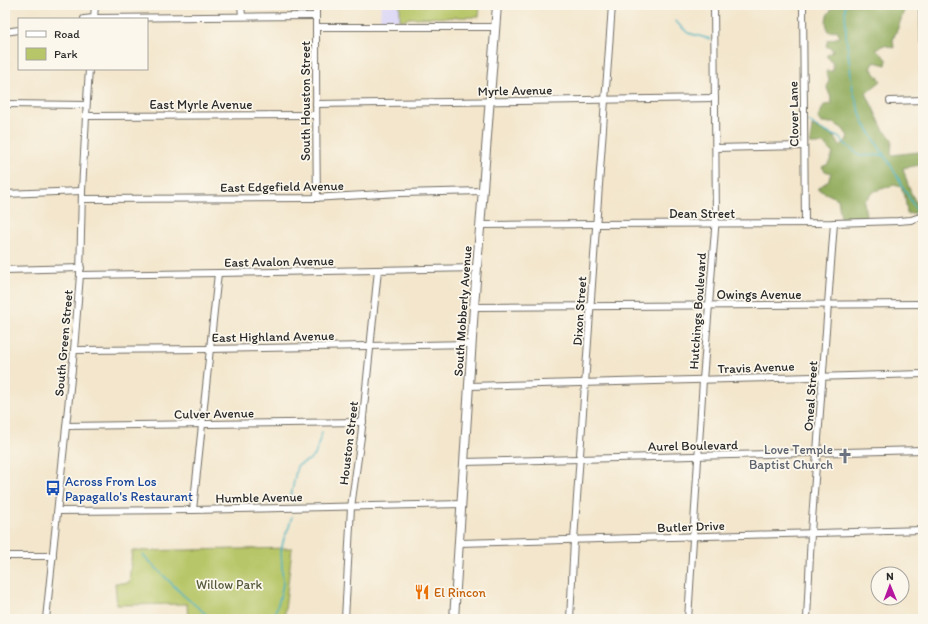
<svg xmlns="http://www.w3.org/2000/svg" width="928" height="624" viewBox="0 0 928 624" font-family="Itim,sans-serif">
  <style>
    .built { fill: #dbd6f7 }
    .green { fill: #b7c668; stroke: #71784a }
    .forest { fill: #91ab5c; stroke: #5e6b44 }
    .lines { fill: none; stroke-linecap: round; stroke-linejoin: round }
    .stream { stroke: #45b2c3; stroke-width: 1.5 }
    .minor-casing { stroke: #716c63; stroke-width: 8 }
    .major-casing { stroke: #716c63; stroke-width: 10 }
    .minor { stroke: #fff; stroke-width: 6 }
    .major { stroke: #fff; stroke-width: 8 }
    .labels { text-anchor: middle; stroke-width: 3.5; stroke-linejoin: round; paint-order: stroke }
    .street-label { font-size: 13px; fill: #2b2b2b; stroke: #fbf7ec }
    .worship-label { font-size: 13px; fill: #5b616d; stroke: #fbf7ec; text-anchor: end }
    .transit-label { font-size: 13px; fill: #164399; stroke: #fbf7ec; text-anchor: start }
    .park-label { font-size: 13px; fill: #555a3d; stroke: #fbf7ec }
    .food-label { font-size: 13px; fill: #c56008; stroke: #fbf7ec; text-anchor: start }
  </style>
  <rect width="100%" height="100%" fill="#fbf7ec"/>
  <filter id="ink" filterUnits="userSpaceOnUse"><feTurbulence type="fractalNoise" baseFrequency=".025" numOctaves="2"/><feDisplacementMap in="SourceGraphic" scale="8" xChannelSelector="R" yChannelSelector="G"/><feConvolveMatrix kernelMatrix="1 2 1 2 8 2 1 2 1" color-interpolation-filters="sRGB"/></filter>
  <filter id="wash" filterUnits="userSpaceOnUse"><feTurbulence type="fractalNoise" baseFrequency=".012" numOctaves="4" result="noise"/><feDisplacementMap in="SourceGraphic" scale="16" xChannelSelector="R" yChannelSelector="G"/><feGaussianBlur stdDeviation="0.9" result="paint"/><feColorMatrix in="noise" values="0 0 0 0 0 0 0 0 0 0 0 0 0 0 0 0 0 1.4 0 .05"/><feComposite in="paint" operator="in"/></filter>
  <g filter="url(#wash)">
    <rect width="100%" height="100%" fill="#f3e6cc"/>
    <path class="built" d="M381 5H400V20H380Z"/>
    <g class="green">
      <path d="M400 5H480L479 17 409 18 405 20H400Z"/>
      <path d="M292 548 284 619H188L187 604 117 605 115 583H129L132 551Z"/>
    </g>
    <path class="forest" d="M833 5H881L884 7 887 5H906L898 28 893 39 894 48 884 45 876 49 887 59 886 65 874 62 871 68 881 81 866 93 883 129 892 139 891 155 919 152 920 165 903 168C906 178 910 195 917 203 918 204 922 205 923 206V211L921 212 907 214 905 196 901 187 894 185 875 191 864 201 866 217 841 218 838 199 817 189 828 181 831 173 825 171 822 167 828 164 833 154 824 144H810L812 126 818 129 834 136 840 146 846 141 848 136 842 128 833 123H821L818 118 824 105 832 104 831 98 827 88 829 79 826 71H833V63L826 56 834 50 826 46 828 40 840 37 837 30 829 32C826 27 825 19 828 14 831 10 832 9 833 5Z"/>
    <g class="lines">
      <g class="stream">
        <path d="M845 5 846 36 853 91 863 122 890 164 918 213"/>
        <path d="M675 21 688 33 710 39"/>
        <path d="M808 121 819 129 838 137 849 147 860 156 884 155"/>
        <path d="M922 221 923 222"/>
        <path d="M294 503 291 496 297 466 309 460 315 455 322 432"/>
        <path d="M143 555 183 595 212 619"/>
        <path d="M272 619 277 607 280 597 283 584 281 551 284 538 289 527 292 516"/>
      </g>
    </g>
  </g>
  <g filter="url(#ink)">
    <g class="lines">
      <defs>
        <g id="minor">
          <path d="M241 5 242 16"/>
          <path d="M316 5C316 69 316 133 317 198"/>
          <path d="M803 5 805 223"/>
          <path d="M922 5 923 77"/>
          <path d="M84 19 94 18 316 16"/>
          <path d="M94 19 95 5"/>
          <path d="M316 27H496"/>
          <path d="M5 32 19 30"/>
          <path d="M890 101 923 100"/>
          <path d="M5 104 86 105"/>
          <path d="M316 104 715 98"/>
          <path d="M86 116 315 115"/>
          <path d="M716 148 804 146"/>
          <path d="M5 194 82 191"/>
          <path d="M82 199 312 198 400 193 483 191"/>
          <path d="M480 225 596 224 834 223 898 221 911 220 923 216"/>
          <path d="M5 270 81 268"/>
          <path d="M80 275 218 273 477 268"/>
          <path d="M474 307 923 304"/>
          <path d="M74 350 210 349 472 344"/>
          <path d="M469 386 923 374"/>
          <path d="M66 426 363 422"/>
          <path d="M464 462 923 450"/>
          <path d="M193 510 218 273"/>
          <path d="M58 511 193 510 462 504"/>
          <path d="M459 543 923 530"/>
          <path d="M5 556H53"/>
          <path d="M46 619 74 350 80 275 82 191 86 116 89 69"/>
          <path d="M345 619 351 507 361 437 378 270"/>
          <path d="M570 619 574 540 605 100 607 76 612 5"/>
          <path d="M688 619 703 380 716 217 714 5"/>
          <path d="M807 619 811 533 834 223"/>
        </g>
        <path id="major" d="M454 619 474 307 497 5"/>
      </defs>
      <use href="#minor" class="minor-casing"/>
      <use href="#major" class="major-casing"/>
      <use href="#minor" class="minor"/>
      <use href="#major" class="major"/>
    </g>
  </g>
  <defs>
    <symbol id="church-bare" viewBox="-9 -9 18 18"><path d="M-1.2-6h2.4v3.5h3.3v2.4h-3.3V6h-2.4V-.1h-3.3v-2.4h3.3Z" fill="#6b7280" stroke="#fbf7ec" stroke-width="2.5" paint-order="stroke"/></symbol>
    <symbol id="bus-bare" viewBox="-9 -9 18 18"><path d="M-5-6H5V4H4V6H2V4H-2V6H-4V4H-5ZM-3.5-4V0h7V-4ZM-3.5 1.2v1.5H-2V1.2ZM2 1.2v1.5H3.5V1.2Z" fill="#1a4fb4" stroke="#fbf7ec" stroke-width="2.5" paint-order="stroke"/></symbol>
    <symbol id="restaurant-bare" viewBox="-9 -9 18 18"><path d="M-5-6h1v4h1v-4h1v4h1v-4h1v5L-1.5 .5V6h-2V.5L-5-1ZM5-6V6H3V1.5H1.5Q1.5-4 5-6Z" fill="#e8710a" stroke="#fbf7ec" stroke-width="2.5" paint-order="stroke"/></symbol>
  </defs>
  <g fill-rule="evenodd">
    <use href="#church-bare" x="834" y="445" width="22" height="22"/>
    <use href="#bus-bare" x="42" y="477" width="22" height="22"/>
    <use href="#restaurant-bare" x="411" y="581" width="22" height="22"/>
  </g>
  <g class="labels">
    <g class="street-label">
      <text transform="translate(515 90) rotate(-1)" y="5">Myrle Avenue</text>
      <text transform="translate(305 101) rotate(-90)" y="5">South Houston Street</text>
      <text x="201" y="109">East Myrle Avenue</text>
      <text transform="translate(793 114) rotate(-91)" y="5">Clover Lane</text>
      <text transform="translate(282 186) rotate(-1)" y="5">East Edgefield Avenue</text>
      <text x="702" y="218">Dean Street</text>
      <text transform="translate(279 261) rotate(-1)" y="5">East Avalon Avenue</text>
      <text x="759" y="299">Owings Avenue</text>
      <text transform="translate(462 311) rotate(-86)" y="5">South Mobberly Avenue</text>
      <text transform="translate(579 311) rotate(-86)" y="5">Dixon Street</text>
      <text transform="translate(697 311) rotate(-86)" y="5">Hutchings Boulevard</text>
      <text transform="translate(273 336) rotate(-1)" y="5">East Highland Avenue</text>
      <text transform="translate(63 343) rotate(-85)" y="5">South Green Street</text>
      <text transform="translate(756 367) rotate(-2)" y="5">Travis Avenue</text>
      <text transform="translate(810 396) rotate(-86)" y="5">Oneal Street</text>
      <text transform="translate(214 413) rotate(-1)" y="5">Culver Avenue</text>
      <text transform="translate(348 443) rotate(-83)" y="5">Houston Street</text>
      <text transform="translate(693 445) rotate(-1)" y="5">Aurel Boulevard</text>
      <text transform="translate(259 497) rotate(-1)" y="5">Humble Avenue</text>
      <text transform="translate(691 526) rotate(-2)" y="5">Butler Drive</text>
    </g>
    <g class="worship-label">
      <text x="833" y="454">Love Temple<tspan x="833" dy="15">Baptist Church</tspan></text>
    </g>
    <g class="transit-label">
      <text x="65" y="486">Across From Los<tspan x="65" dy="15">Papagallo's Restaurant</tspan></text>
    </g>
    <g class="park-label">
      <text x="229" y="589">Willow Park</text>
    </g>
    <g class="food-label">
      <text x="434" y="597">El Rincon</text>
    </g>
  </g>
  <rect width="928" height="624" fill="none" stroke="#fbf7ec" stroke-width="20"/>
  <rect x="18" y="18" width="130" height="52" fill="#fbf7ec" stroke="#a8a59f"/>
  <rect x="26" y="31" width="20" height="6" fill="#ffffff" stroke="#a8a59f"/>
  <text x="54" y="38" font-size="12" fill="#2b2b2b">Road</text>
  <rect x="26" y="48" width="20" height="12" fill="#b7c668" stroke="#a8a59f"/>
  <text x="54" y="58" font-size="12" fill="#2b2b2b">Park</text>
  <g transform="translate(890 586) rotate(359)"><circle r="19" fill="#fbf7ec" stroke="#a8a59f"/>
  <path d="M0-3L7 15L0 10L-7 15Z" fill="#b5179e"/>
  <text y="-6" font-size="11" font-weight="bold" text-anchor="middle" fill="#2b2b2b">N</text>
  </g>
</svg>
